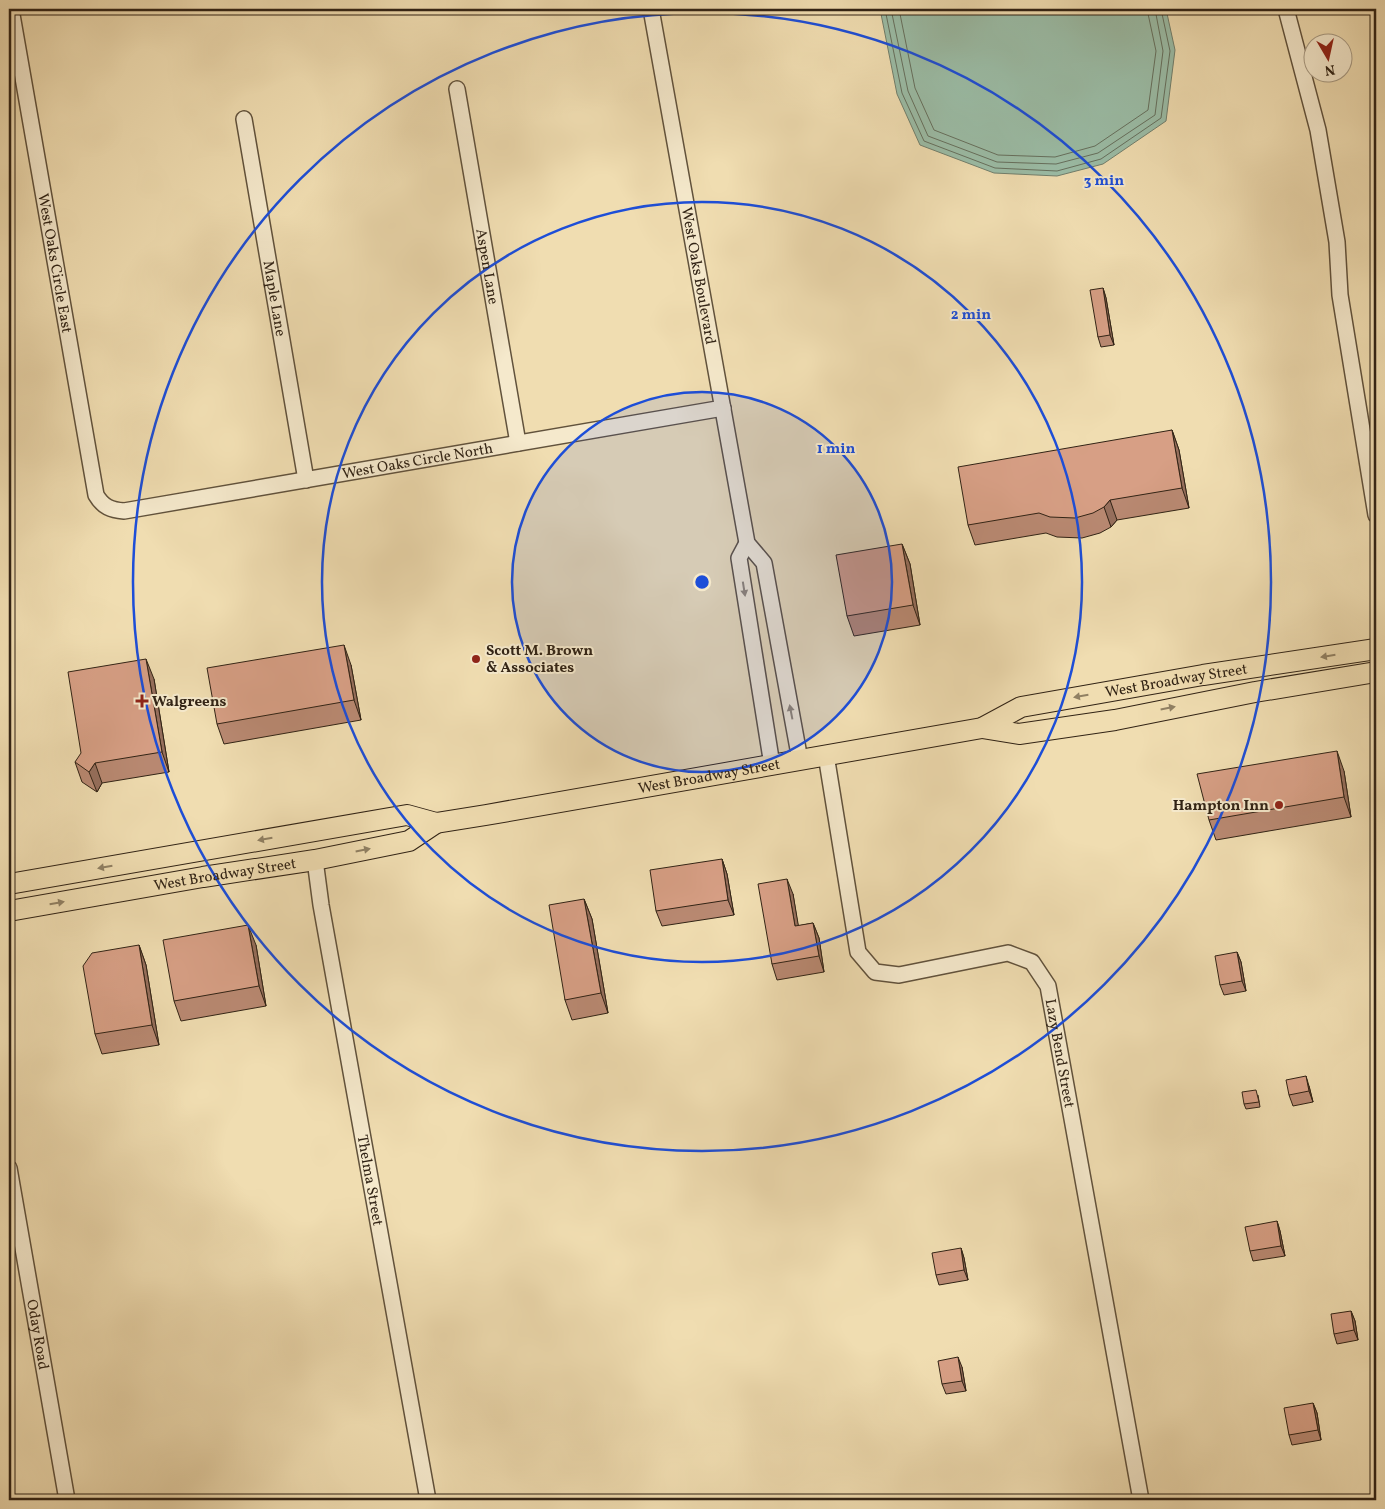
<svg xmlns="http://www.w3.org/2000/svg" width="1385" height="1509" viewBox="0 0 1385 1509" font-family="Vollkorn,serif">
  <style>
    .water { fill: #9bbda7; stroke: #717f6d }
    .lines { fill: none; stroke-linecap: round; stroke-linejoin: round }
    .shore { stroke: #66705e; stroke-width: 1 }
    .minor-casing { stroke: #61523c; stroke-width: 18 }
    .major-casing { stroke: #312315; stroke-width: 22 }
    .minor { stroke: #f5e9cc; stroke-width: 15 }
    .major { stroke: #f0ddb1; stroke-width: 20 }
    .wall { fill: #b98972; stroke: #312315 }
    .shaded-wall { fill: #966f5d; stroke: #312315 }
    .building { fill: #d79f85; stroke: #312315 }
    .oneway { fill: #938670 }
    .oneway2 { fill: #908063 }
    .ring { fill: none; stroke: #1d4ed8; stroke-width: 2.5 }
    .poi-dot { fill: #8f2418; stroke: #f5e9cc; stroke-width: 2 }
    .labels { text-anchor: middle; stroke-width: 4; stroke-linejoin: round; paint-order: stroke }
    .street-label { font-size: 15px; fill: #312315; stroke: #f5e9cc }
    .poi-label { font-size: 15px; font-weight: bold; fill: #312315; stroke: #f5e9cc; text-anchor: start }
    .centre { fill: #1d4ed8; stroke: #f5e9cc; stroke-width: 2.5 }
    .ring-label { font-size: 15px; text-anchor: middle; font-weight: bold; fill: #1d4ed8; stroke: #f5e9cc; stroke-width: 4; stroke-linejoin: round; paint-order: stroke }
  </style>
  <rect width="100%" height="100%" fill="#f0ddb1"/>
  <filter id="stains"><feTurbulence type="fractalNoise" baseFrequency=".004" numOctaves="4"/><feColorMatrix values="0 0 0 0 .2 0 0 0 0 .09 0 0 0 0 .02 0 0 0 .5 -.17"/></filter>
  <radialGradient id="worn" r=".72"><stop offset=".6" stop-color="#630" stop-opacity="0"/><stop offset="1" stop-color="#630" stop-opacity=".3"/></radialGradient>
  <path class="water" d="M880 9H1166L1175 50 1166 121 1103 164 1057 176 994 173 920 145 897 94Z"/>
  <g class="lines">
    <g class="shore">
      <path d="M885 9 902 93 924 141 995 168 1057 171 1101 159 1161 118 1170 51 1161 9"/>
      <path d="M891 9 908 91 928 136 997 162 1056 164 1098 153 1155 115 1163 51 1155 9"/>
      <path d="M899 9 915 88 934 130 998 155 1055 157 1095 146 1148 110 1156 51 1147 9"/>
    </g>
    <defs>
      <g id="minor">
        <path id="s1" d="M11 9 96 495C103 507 111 510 124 511L723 408"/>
        <path id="s2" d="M651 9 747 543 764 563 800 760"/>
        <path d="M1286 9 1318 130 1337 242 1340 295 1376 515"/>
        <path id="s3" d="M457 89 518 443"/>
        <path id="s4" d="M244 119 306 480"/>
        <path d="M747 543 739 558 772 765"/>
        <path id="s5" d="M826 755 858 952 875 972 899 975 1008 953 1032 962 1048 986 1141 1500"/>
        <path id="s6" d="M315 860 321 905 428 1500"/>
        <path id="s7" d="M9 1168 67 1500"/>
      </g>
      <g id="major">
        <path d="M982 728 1019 734 1115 720 1255 692 1376 672"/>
        <path id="s8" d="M9 884 407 815 436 823 486 815 982 728 1021 707 1203 675 1376 649"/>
        <path id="s9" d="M9 911 203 877 315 860 409 841 436 823"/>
      </g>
    </defs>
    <use href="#minor" class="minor-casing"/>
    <use href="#major" class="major-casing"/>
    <use href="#minor" class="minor"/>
    <use href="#major" class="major"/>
  </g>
  <g class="wall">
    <path d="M1103 288 1106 298 1114 345 1101 347 1098 337Z"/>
    <path d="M1172 430 1179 450 1189 508 1117 520 1111 527 1100 533 1082 538 1057 537 1046 533 975 545 968 525Z"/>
    <path d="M902 544 910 564 920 625 854 636 847 616Z"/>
    <path d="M351 665 361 720 224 744 217 724Z"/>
    <path d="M154 679 169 772 102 783 97 792 82 782 75 762Z"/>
    <path d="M1344 771 1351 817 1216 840 1209 820Z"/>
    <path d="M722 859 727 874 734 915 662 926 656 911Z"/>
    <path d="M793 894 798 926 813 923 819 938 824 972 777 980 772 964Z"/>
    <path d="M584 899 592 919 608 1013 572 1020 565 1000Z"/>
    <path d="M139 945 146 965 159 1045 102 1054 95 1034Z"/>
    <path d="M256 945 266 1006 181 1021 174 1001Z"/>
    <path d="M1237 952 1241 962 1246 991 1224 995 1220 985Z"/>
    <path d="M1309 1086 1313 1102 1293 1106 1289 1095Z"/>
    <path d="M1258 1095 1260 1107 1246 1109 1244 1104Z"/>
    <path d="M1277 1221 1280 1231 1285 1256 1253 1261 1250 1251Z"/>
    <path d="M961 1248 964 1258 968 1280 939 1285 936 1275Z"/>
    <path d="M1351 1311 1355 1321 1358 1340 1337 1344 1334 1334Z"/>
    <path d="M962 1367 966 1391 946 1394 942 1384Z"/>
    <path d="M1313 1403 1317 1413 1321 1440 1292 1445 1289 1435Z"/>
  </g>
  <g class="shaded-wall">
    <path d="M1103 288 1106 298 1114 345 1110 335Z"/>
    <path d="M1172 430 1179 450 1189 508 1182 488Z"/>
    <path d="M1110 500 1117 520 1111 527 1104 507Z"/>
    <path d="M902 544 910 564 920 625 913 605Z"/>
    <path d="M344 645 351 665 361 720 354 700Z"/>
    <path d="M146 659 154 679 169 772 162 752Z"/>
    <path d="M1337 751 1344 771 1351 817 1344 797Z"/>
    <path d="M95 763 102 783 97 792 89 772Z"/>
    <path d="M722 859 727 874 734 915 728 900Z"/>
    <path d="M787 879 793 894 801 941 795 926Z"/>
    <path d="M584 899 592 919 608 1013 601 993Z"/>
    <path d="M813 923 819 938 824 972 819 956Z"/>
    <path d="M248 925 256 945 266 1006 259 986Z"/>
    <path d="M139 945 146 965 159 1045 152 1025Z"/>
    <path d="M1237 952 1241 962 1246 991 1242 981Z"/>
    <path d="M1306 1076 1309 1086 1313 1102 1309 1091Z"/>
    <path d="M1277 1221 1280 1231 1285 1256 1281 1246Z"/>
    <path d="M961 1248 964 1258 968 1280 964 1270Z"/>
    <path d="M1351 1311 1355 1321 1358 1340 1354 1330Z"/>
    <path d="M958 1357 962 1367 966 1391 962 1381Z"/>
    <path d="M1313 1403 1317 1413 1321 1440 1318 1430Z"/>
  </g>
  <g class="building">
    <path d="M1103 288 1110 335 1098 337 1090 290Z"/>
    <path d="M1172 430 1182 488 1110 500 1104 507 1093 513 1075 518 1050 517 1039 513 968 525 958 467Z"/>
    <path d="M902 544 913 605 847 616 836 555Z"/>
    <path d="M344 645 354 700 217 724 207 668Z"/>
    <path d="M146 659 162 752 95 763 89 772 75 762 81 753 68 672Z"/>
    <path d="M1337 751 1344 797 1209 820 1197 774Z"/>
    <path d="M722 859 728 900 656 911 650 870Z"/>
    <path d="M787 879 795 926 813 923 819 956 772 964 758 884Z"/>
    <path d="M584 899 601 993 565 1000 549 905Z"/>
    <path d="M248 925 259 986 174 1001 163 940Z"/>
    <path d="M139 945 152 1025 95 1034 83 966 92 953Z"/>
    <path d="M1237 952 1242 981 1220 985 1215 956Z"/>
    <path d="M1306 1076 1309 1091 1289 1095 1286 1080Z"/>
    <path d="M1256 1090 1259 1102 1244 1104 1242 1092Z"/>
    <path d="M1277 1221 1281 1246 1250 1251 1245 1227Z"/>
    <path d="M961 1248 964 1270 936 1275 932 1253Z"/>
    <path d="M1351 1311 1354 1330 1334 1334 1331 1314Z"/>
    <path d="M958 1357 962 1381 942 1384 938 1361Z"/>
    <path d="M1313 1403 1318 1430 1289 1435 1284 1408Z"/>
  </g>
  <defs><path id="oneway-solid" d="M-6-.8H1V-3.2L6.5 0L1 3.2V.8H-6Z" transform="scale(1.25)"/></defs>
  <g class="oneway">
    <use href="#oneway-solid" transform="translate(744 589) rotate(81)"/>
    <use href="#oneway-solid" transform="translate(791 712) rotate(-101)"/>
  </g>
  <g class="oneway2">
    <use href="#oneway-solid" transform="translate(1328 656) rotate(171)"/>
    <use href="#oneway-solid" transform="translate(1081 696) rotate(170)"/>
    <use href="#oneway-solid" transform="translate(1168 708) rotate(-11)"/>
    <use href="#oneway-solid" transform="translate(265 839) rotate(170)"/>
    <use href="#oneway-solid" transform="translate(363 850) rotate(-11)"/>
    <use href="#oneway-solid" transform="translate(105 867) rotate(170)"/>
    <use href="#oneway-solid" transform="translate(57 903) rotate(-10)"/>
  </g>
  <circle cx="702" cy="582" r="190" fill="#1d4ed8" fill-opacity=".12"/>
  <g class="ring">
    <circle cx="702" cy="582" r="190"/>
    <circle cx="702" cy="582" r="380"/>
    <circle cx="702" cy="582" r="569"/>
  </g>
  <g class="poi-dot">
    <circle cx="476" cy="659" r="5"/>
    <path d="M139.5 693.5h5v5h5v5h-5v5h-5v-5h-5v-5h5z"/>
    <circle cx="1279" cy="805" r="5"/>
  </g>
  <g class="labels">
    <g class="street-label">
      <text dy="5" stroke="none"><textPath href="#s1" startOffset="258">West Oaks Circle East</textPath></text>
      <text dy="5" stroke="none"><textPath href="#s3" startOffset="180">Aspen Lane</textPath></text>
      <text dy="5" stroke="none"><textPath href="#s2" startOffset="271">West Oaks Boulevard</textPath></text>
      <text dy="5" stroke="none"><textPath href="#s4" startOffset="182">Maple Lane</textPath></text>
      <text dy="5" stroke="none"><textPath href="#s1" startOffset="825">West Oaks Circle North</textPath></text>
      <text dy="5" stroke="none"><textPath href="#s8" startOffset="1190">West Broadway Street</textPath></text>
      <text dy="5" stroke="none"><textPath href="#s8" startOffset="711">West Broadway Street</textPath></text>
      <text dy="5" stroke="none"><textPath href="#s9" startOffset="219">West Broadway Street</textPath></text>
      <text dy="5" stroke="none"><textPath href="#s5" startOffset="484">Lazy Bend Street</textPath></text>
      <text dy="5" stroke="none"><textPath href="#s6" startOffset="325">Thelma Street</textPath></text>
      <text dy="5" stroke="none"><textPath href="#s7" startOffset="169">Oday Road</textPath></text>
    </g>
    <g class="poi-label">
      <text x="486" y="655">Scott M. Brown<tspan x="486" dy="17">&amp; Associates</tspan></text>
      <text x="152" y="706">Walgreens</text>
      <text x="1269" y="810" text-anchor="end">Hampton Inn</text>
    </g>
  </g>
  <circle cx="702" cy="582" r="8" class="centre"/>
  <g class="ring-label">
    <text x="1104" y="185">3 min</text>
    <text x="971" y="319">2 min</text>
    <text x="836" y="453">1 min</text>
  </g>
  <rect width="1385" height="1509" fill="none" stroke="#f0ddb1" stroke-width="30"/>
  <rect x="10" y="10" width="1365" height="1489" fill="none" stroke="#312315" stroke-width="2.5"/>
  <rect x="15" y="15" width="1355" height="1479" fill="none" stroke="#312315"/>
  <g transform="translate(1328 58) rotate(171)"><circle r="24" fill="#f5e9cc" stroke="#a79a83"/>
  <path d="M0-4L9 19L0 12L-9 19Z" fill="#8f2418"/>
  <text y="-8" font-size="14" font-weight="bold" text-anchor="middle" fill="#312315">N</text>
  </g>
  <rect width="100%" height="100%" filter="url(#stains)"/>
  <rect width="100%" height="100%" fill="url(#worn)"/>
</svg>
